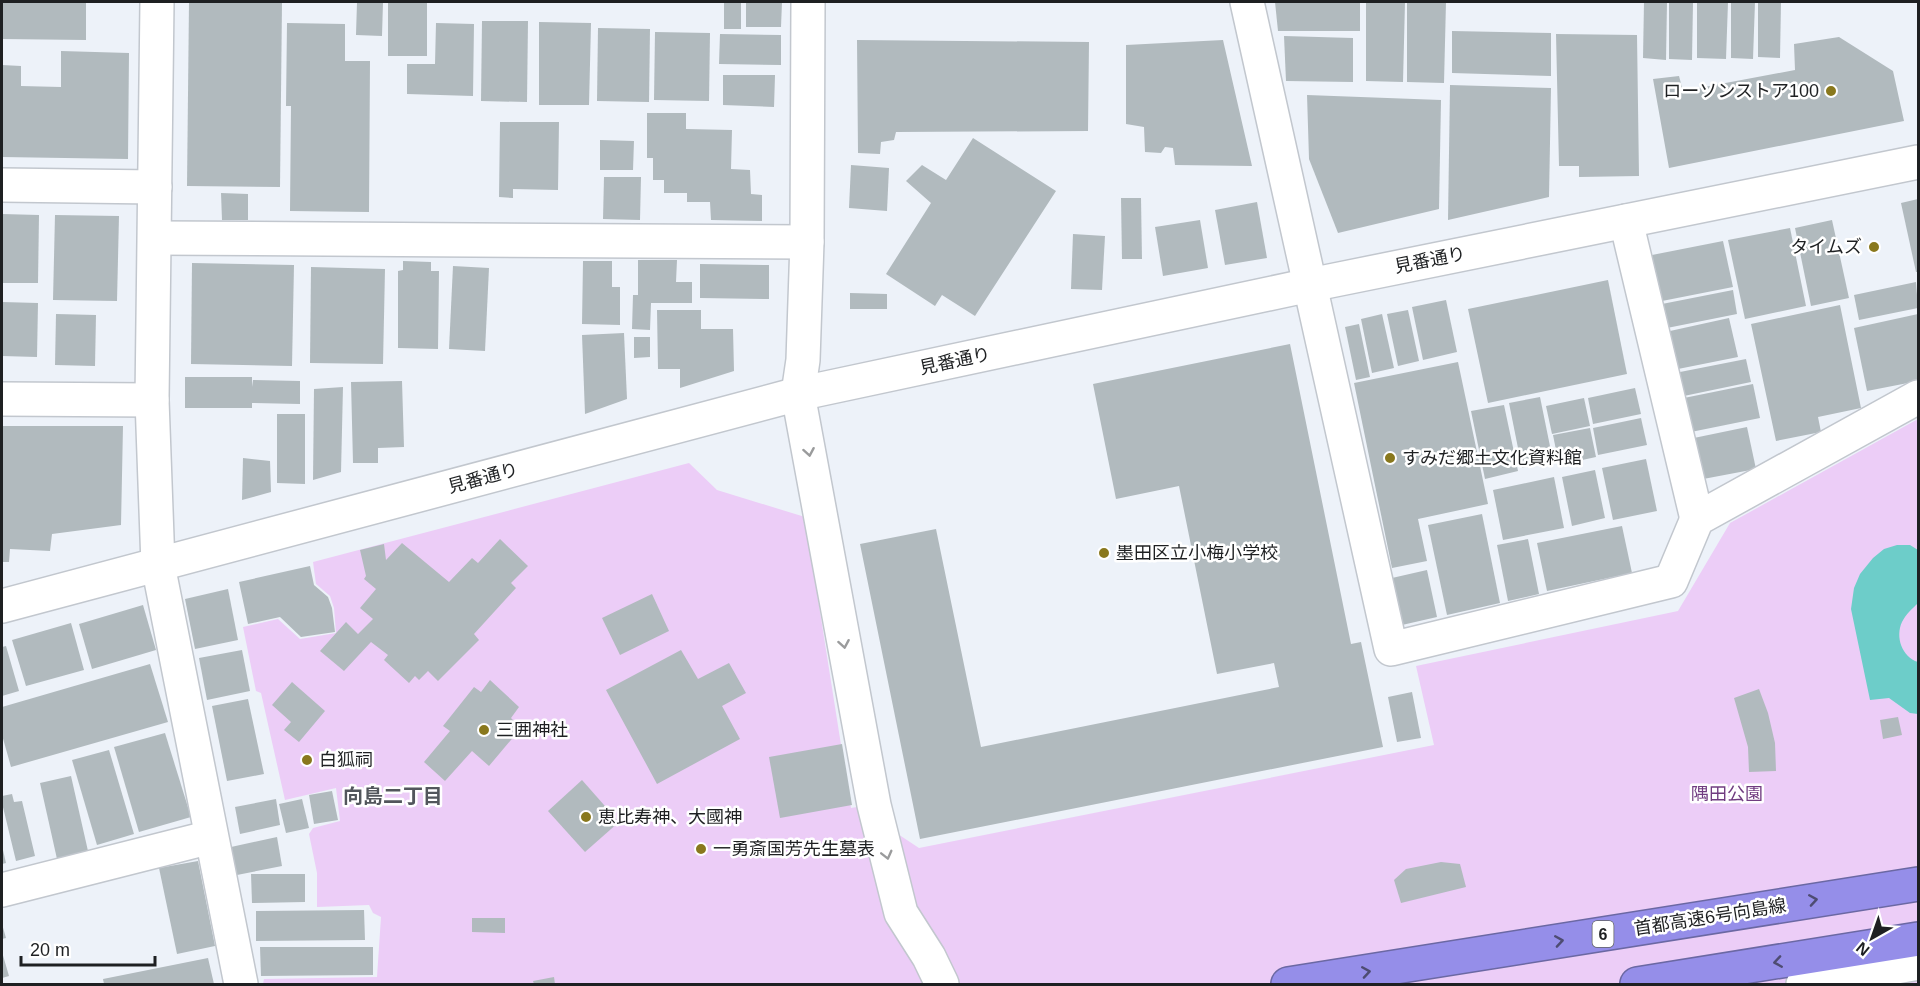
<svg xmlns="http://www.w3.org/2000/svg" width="1920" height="986" viewBox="0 0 1920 986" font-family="Helvetica,'Noto Sans JP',sans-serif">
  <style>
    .green { fill: #eccdf7 }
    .water { fill: #6dcdc9 }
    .building { fill: #b1babe }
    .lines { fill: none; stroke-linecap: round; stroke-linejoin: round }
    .street-casing { stroke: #c2c7ce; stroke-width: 36 }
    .secondary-casing { stroke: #c2c7ce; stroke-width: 36 }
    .highway-casing { stroke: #6b68a3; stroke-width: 36 }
    .street { stroke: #fff; stroke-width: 33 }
    .secondary { stroke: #fff; stroke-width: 33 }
    .highway { stroke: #958ee9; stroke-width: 33 }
    .oneway { stroke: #9a9b9c }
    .oneway2 { stroke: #4e4c72 }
    .poi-dot { fill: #89781d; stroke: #fff; stroke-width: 2 }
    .labels { text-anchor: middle; stroke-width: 5; stroke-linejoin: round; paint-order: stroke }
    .shield { fill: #fff; stroke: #626364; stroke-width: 1.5 }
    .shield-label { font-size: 16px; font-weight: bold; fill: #1e2022 }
    .poi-label { font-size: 18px; fill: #1e2022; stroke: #fff; text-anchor: start }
    .street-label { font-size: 18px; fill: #1e2022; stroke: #fff }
    .park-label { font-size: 18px; fill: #703c80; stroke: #fff }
    .neighbourhood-label { font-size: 20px; font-weight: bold; fill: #52565c; stroke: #fff }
  </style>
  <rect width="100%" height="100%" fill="#edf2f9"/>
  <path class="green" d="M1918 419V984H263L264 979 377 977 381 917 373 913 369 905 317 907V873L309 834 313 828 340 821 336 788 285 800 261 693 256 691 243 627 278 619 300 639 336 633 334 608 330 596 316 584 313 562 689 463 717 490 805 517 851 808 857 807 919 848 1434 745 1416 666 1678 611 1730 523Z"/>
  <path class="water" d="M1897 545H1910L1918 550V603C1912 609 1906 614 1902 622 1895 637 1902 657 1918 662V714L1910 713 1889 698 1870 700 1851 609 1854 588 1860 574 1873 558 1884 549Z"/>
  <g class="building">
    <path d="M2 2H86V40L2 39Z"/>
    <path d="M189 2H282L280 187 187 186Z"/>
    <path d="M357 2H383L382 36 356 35Z"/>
    <rect x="388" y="2" width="39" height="54"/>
    <rect x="724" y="2" width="17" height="27"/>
    <path d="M746 2H782L781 27H746Z"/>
    <path d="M1275 2H1360V31H1278Z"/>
    <path d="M1366 2H1405L1403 82 1366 81Z"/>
    <path d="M1407 2H1446L1444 83 1407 82Z"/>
    <path d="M1644 2H1667L1666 60 1643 58Z"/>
    <path d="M1669 2H1693L1692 60 1669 59Z"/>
    <path d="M1697 2H1728L1726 59 1697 58Z"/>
    <path d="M1731 2H1755L1753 59 1731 58Z"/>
    <path d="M1758 2H1781L1780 58 1758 57Z"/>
    <path d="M482 21H528L527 102 481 101Z"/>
    <path d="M539 22 591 23 589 105H539Z"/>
    <path d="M287 23 345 24V61H370L369 212 290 211 291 106H286Z"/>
    <path d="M436 23 474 24 473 96 407 94V64H435Z"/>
    <path d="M598 28 650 29 649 102 597 101Z"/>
    <path d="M1452 31 1551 33V76L1452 73Z"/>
    <path d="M655 32 710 33 709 101 654 100Z"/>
    <path d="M720 34 781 35V65L719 64Z"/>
    <path d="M1556 34 1637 35 1639 176 1579 177V166H1559Z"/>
    <path d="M1284 36 1353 38V82L1286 81Z"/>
    <path d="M1839 37 1893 71 1904 121 1669 168 1653 79 1679 76 1683 91 1795 70 1794 44Z"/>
    <path d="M857 40 1089 42 1088 131 896 132 894 140 881 142 880 154 858 153Z"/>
    <path d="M1223 40 1252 166 1175 165 1173 148 1165 147 1161 153 1145 152 1144 127 1126 124V45Z"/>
    <path d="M61 51 129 53 128 159 2 157V65L21 66V86L61 87Z"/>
    <path d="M723 75H775L774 107 723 105Z"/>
    <path d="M1450 85 1551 88 1549 197 1448 220Z"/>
    <path d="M1307 95 1441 100 1439 209 1338 233 1309 159Z"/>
    <path d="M647 113H686V129L732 130 731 169 750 170 751 194 762 195V221L711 220 710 202H687V193H664V180H653V158H647Z"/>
    <path d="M500 122H559L558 190 513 189V198L499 197Z"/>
    <path d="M973 138 1056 191 975 316 942 295 935 306 886 274 931 203 906 181 922 165 946 180Z"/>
    <path d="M600 140 634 141 633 170H600Z"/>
    <path d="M851 165 889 168 887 211 849 208Z"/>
    <path d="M604 177H641L640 220 603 219Z"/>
    <path d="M221 193 248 194V220H222Z"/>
    <path d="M1121 198H1141L1142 259H1122Z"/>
    <path d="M1918 199V272H1916L1901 203Z"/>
    <path d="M1257 202 1267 258 1225 265 1215 210Z"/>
    <path d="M2 214 39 215 38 283H2Z"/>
    <path d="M55 215 119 216 117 301 53 300Z"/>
    <path d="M1200 220 1208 268 1163 276 1155 227Z"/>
    <path d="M1832 220 1849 298 1811 306 1795 228Z"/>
    <path d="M1790 228 1806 306 1745 319 1728 240Z"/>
    <path d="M1073 234 1105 236 1102 290 1071 289Z"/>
    <path d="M1723 241 1733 287 1662 301 1652 255Z"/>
    <path d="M638 260H677L676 282H692V303H651L650 330 632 329 633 295H638Z"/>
    <path d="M403 261 431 262V271H439L438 349 398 348V271L403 270Z"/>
    <path d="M583 261H612V287H620V325L582 324Z"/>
    <path d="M192 263 294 265 292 366 191 364Z"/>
    <path d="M700 264 769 265V299L700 298Z"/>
    <path d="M453 266 489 268 485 351 449 349Z"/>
    <path d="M311 267 385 269 383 364 310 363Z"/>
    <path d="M1608 280 1627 374 1488 403 1468 309Z"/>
    <path d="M1916 282 1918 308 1859 320 1854 295Z"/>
    <path d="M1733 290 1737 314 1667 328 1662 304Z"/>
    <path d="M850 293 887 294V309H850Z"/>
    <path d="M1446 300 1457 352 1423 360 1412 307Z"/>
    <path d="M2 302 38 303 37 357 2 356Z"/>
    <path d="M1840 305 1861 408 1818 417 1821 432 1776 441 1751 324Z"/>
    <path d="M657 310H701V329H733L734 371 680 388V369H658Z"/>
    <path d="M1408 310 1419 361 1398 366 1387 314Z"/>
    <path d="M56 314 96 315 95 366 55 365Z"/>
    <path d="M1382 314 1394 368 1372 373 1361 319Z"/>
    <path d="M1918 314V381L1867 391 1854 328Z"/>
    <path d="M1729 318 1738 357 1678 369 1670 331Z"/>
    <path d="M1359 324 1370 377 1356 380 1345 327Z"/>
    <path d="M624 333 627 399 585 414 582 335Z"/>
    <path d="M634 337H650V357L634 358Z"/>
    <path d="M1290 344 1351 644 1361 642 1383 747 920 839 860 544 936 529 981 747 1279 687 1274 663 1217 674 1179 486 1116 499 1093 384Z"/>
    <path d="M1746 359 1751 382 1679 397 1675 373Z"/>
    <path d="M1458 362 1488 504 1418 519 1427 561 1392 568 1354 383Z"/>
    <path d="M185 377H252V387L253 380 300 381V404L252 403V408H185Z"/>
    <path d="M402 381 404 447 378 448V463H353L351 382Z"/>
    <path d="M1753 384 1760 418 1686 433 1679 399Z"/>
    <path d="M343 387 341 472 313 480 314 389Z"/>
    <path d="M1635 388 1641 414 1593 424 1588 398Z"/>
    <path d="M1540 397 1553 461 1522 468 1509 403Z"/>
    <path d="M1584 398 1590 426 1552 434 1546 406Z"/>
    <path d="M1504 405 1518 471 1485 479 1471 411Z"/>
    <path d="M277 414H305V484L277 483Z"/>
    <path d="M1641 418 1647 445 1598 455 1593 428Z"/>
    <path d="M2 426H123L121 525 52 534 50 551 10 549 9 562H2Z"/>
    <path d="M1747 427 1756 469 1698 480 1689 439Z"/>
    <path d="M1590 428 1596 457 1559 465 1553 435Z"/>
    <path d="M243 458 270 461 271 492 242 500Z"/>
    <path d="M1646 459 1657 511 1613 520 1602 468Z"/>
    <path d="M1595 470 1605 518 1572 526 1562 477Z"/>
    <path d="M1554 477 1564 528 1503 540 1493 490Z"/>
    <path d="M1482 514 1500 603 1447 615 1428 525Z"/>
    <path d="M1622 526 1632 573 1547 591 1537 543Z"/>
    <path d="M500 539 528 566 511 583 516 588 474 634 479 640 438 681 428 671 419 680 415 676 409 683 384 660 388 655 371 642 344 671 320 651 346 622 358 634 373 619 360 608 376 589 364 579 366 576 360 550 384 544 386 560 402 543 449 582 472 558 478 563Z"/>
    <path d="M1528 539 1539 594 1508 601 1497 545Z"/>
    <path d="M310 566 314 585 328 597 332 608 335 632 301 637 280 617 248 624 239 582Z"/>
    <path d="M1427 570 1437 617 1402 625 1392 578Z"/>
    <path d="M228 589 238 640 195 649 185 599Z"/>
    <path d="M652 594 669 631 620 655 602 618Z"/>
    <path d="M143 605 156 650 92 669 79 624Z"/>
    <path d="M71 623 84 670 26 686 12 640Z"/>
    <path d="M6 646 19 691 2 696V647Z"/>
    <path d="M242 650 250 691 207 700 199 658Z"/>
    <path d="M681 650 698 679 729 663 746 693 722 706 740 739 657 784 606 690Z"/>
    <path d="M150 664 168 722 11 767 2 735V707Z"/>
    <path d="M490 680 519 707 511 718 521 728 489 766 472 751 445 781 424 762 450 731 443 726 474 687 481 692Z"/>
    <path d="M292 682 325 711 299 742 284 730 291 722 272 705Z"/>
    <path d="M1759 689 1768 713 1775 743 1776 771 1749 772 1748 747 1734 698Z"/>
    <path d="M1412 692 1421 738 1397 742 1388 697Z"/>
    <path d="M248 699 264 774 227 781 212 706Z"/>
    <path d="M1898 717 1902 735 1883 739 1880 720Z"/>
    <path d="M165 733 191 817 139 832 114 747Z"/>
    <path d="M842 744 852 805 780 818 769 757Z"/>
    <path d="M109 750 134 834 97 845 72 760Z"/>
    <path d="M71 776 88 851 57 859 40 783Z"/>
    <path d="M582 780 619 822 585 852 548 811Z"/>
    <path d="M332 791 338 820 314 824 309 795Z"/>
    <path d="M12 794 14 802 22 801 35 856 16 861 2 803V796Z"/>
    <path d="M276 799 280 825 240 834 235 807Z"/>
    <path d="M302 799 309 828 286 833 279 804Z"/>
    <path d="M277 837 282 866 237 875 231 847Z"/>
    <path d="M2 846 6 863 2 864Z"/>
    <path d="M198 861 215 946 177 954 159 868Z"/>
    <path d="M1441 862 1460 864 1466 887 1401 903 1394 880 1406 869Z"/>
    <path d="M251 874H305V902L252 903Z"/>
    <path d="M364 910 365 940 256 941V911Z"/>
    <path d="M472 918H505V933L472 932Z"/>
    <path d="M2 924 6 938 2 939Z"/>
    <path d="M260 947H373V975L261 976Z"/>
    <path d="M2 952 9 976 2 978Z"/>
    <path d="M208 958 214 984H104L103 979Z"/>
    <path d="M554 977 555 984H534L533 981Z"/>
  </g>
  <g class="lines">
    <defs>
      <g id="street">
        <path d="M157 2 152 400 158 565 241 984"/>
        <path d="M808 2 807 242 803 360 798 394 874 805 901 913 929 957 942 984"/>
        <path d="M1247 2 1391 649 1671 581 1697 519 1918 397"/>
        <path d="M2 185 155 187"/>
        <path d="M1626 221 1697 519"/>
        <path d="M155 238 807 242"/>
        <path d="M2 399 152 400"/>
        <path d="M2 890 211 837"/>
      </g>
      <g id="secondary">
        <path d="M2 606 798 394 1310 285 1918 162"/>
        <path d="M1803 984 1918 963"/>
      </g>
      <g id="highway">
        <path d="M1288 984 1918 884"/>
        <path d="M1637 984 1918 939"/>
      </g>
    </defs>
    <use href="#street" class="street-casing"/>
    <use href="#secondary" class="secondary-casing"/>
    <use href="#highway" class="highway-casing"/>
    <use href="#street" class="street"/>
    <use href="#secondary" class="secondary"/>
    <use href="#highway" class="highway"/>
  </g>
  <defs><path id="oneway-chevron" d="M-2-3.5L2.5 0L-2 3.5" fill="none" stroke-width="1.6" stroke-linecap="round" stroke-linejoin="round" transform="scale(1.5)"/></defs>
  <g class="oneway">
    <use href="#oneway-chevron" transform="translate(809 452) rotate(80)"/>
    <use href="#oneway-chevron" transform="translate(844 644) rotate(80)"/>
    <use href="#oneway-chevron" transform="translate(887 855) rotate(76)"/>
  </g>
  <g class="oneway2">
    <use href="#oneway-chevron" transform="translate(1813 900) rotate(-9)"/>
    <use href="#oneway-chevron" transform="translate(1559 941) rotate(-9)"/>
    <use href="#oneway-chevron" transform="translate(1778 962) rotate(171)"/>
    <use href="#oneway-chevron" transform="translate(1366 972) rotate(-9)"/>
  </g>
  <g class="poi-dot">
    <circle cx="1831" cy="91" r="6"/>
    <circle cx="1874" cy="247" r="6"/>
    <circle cx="1390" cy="458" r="6"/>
    <circle cx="1104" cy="553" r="6"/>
    <circle cx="484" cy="730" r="6"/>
    <circle cx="307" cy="760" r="6"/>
    <circle cx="586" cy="817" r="6"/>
    <circle cx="701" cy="849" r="6"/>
  </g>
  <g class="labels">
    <rect class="shield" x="1592.5" y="921" width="21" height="26" rx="4.5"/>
    <g class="shield-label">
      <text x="1603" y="940">6</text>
    </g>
    <g class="poi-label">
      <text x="1819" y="97" text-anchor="end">ローソンストア100</text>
      <text x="1862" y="253" text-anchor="end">タイムズ</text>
      <text x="1402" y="464">すみだ郷土文化資料館</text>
      <text x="1116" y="559">墨田区立小梅小学校</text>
      <text x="496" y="736">三囲神社</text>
      <text x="319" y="766">白狐祠</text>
      <text x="598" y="823">恵比寿神、大國神</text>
      <text x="713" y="855">一勇斎国芳先生墓表</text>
    </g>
    <g class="street-label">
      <text transform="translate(1430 260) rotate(-11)" y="6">見番通り</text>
      <text transform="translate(955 361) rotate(-12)" y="6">見番通り</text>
      <text transform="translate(483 478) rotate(-15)" y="6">見番通り</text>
      <text transform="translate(1710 917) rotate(-9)" y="6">首都高速6号向島線</text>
    </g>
    <g class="park-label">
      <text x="1727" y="800">隅田公園</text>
    </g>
    <g class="neighbourhood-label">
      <text x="393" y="803">向島二丁目</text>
    </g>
  </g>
  <rect width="1920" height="986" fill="none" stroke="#1e2022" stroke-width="6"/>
  <g transform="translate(1872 938) rotate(220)" stroke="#ffffff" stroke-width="4.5" paint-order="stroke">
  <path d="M0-4.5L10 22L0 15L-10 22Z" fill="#1e2022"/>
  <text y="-9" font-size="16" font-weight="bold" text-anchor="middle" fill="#1e2022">N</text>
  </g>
  <path d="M21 956v9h134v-9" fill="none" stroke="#1e2022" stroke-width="3"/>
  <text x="30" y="956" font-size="18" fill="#1e2022" stroke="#ffffff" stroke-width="4.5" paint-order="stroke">20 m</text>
</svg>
